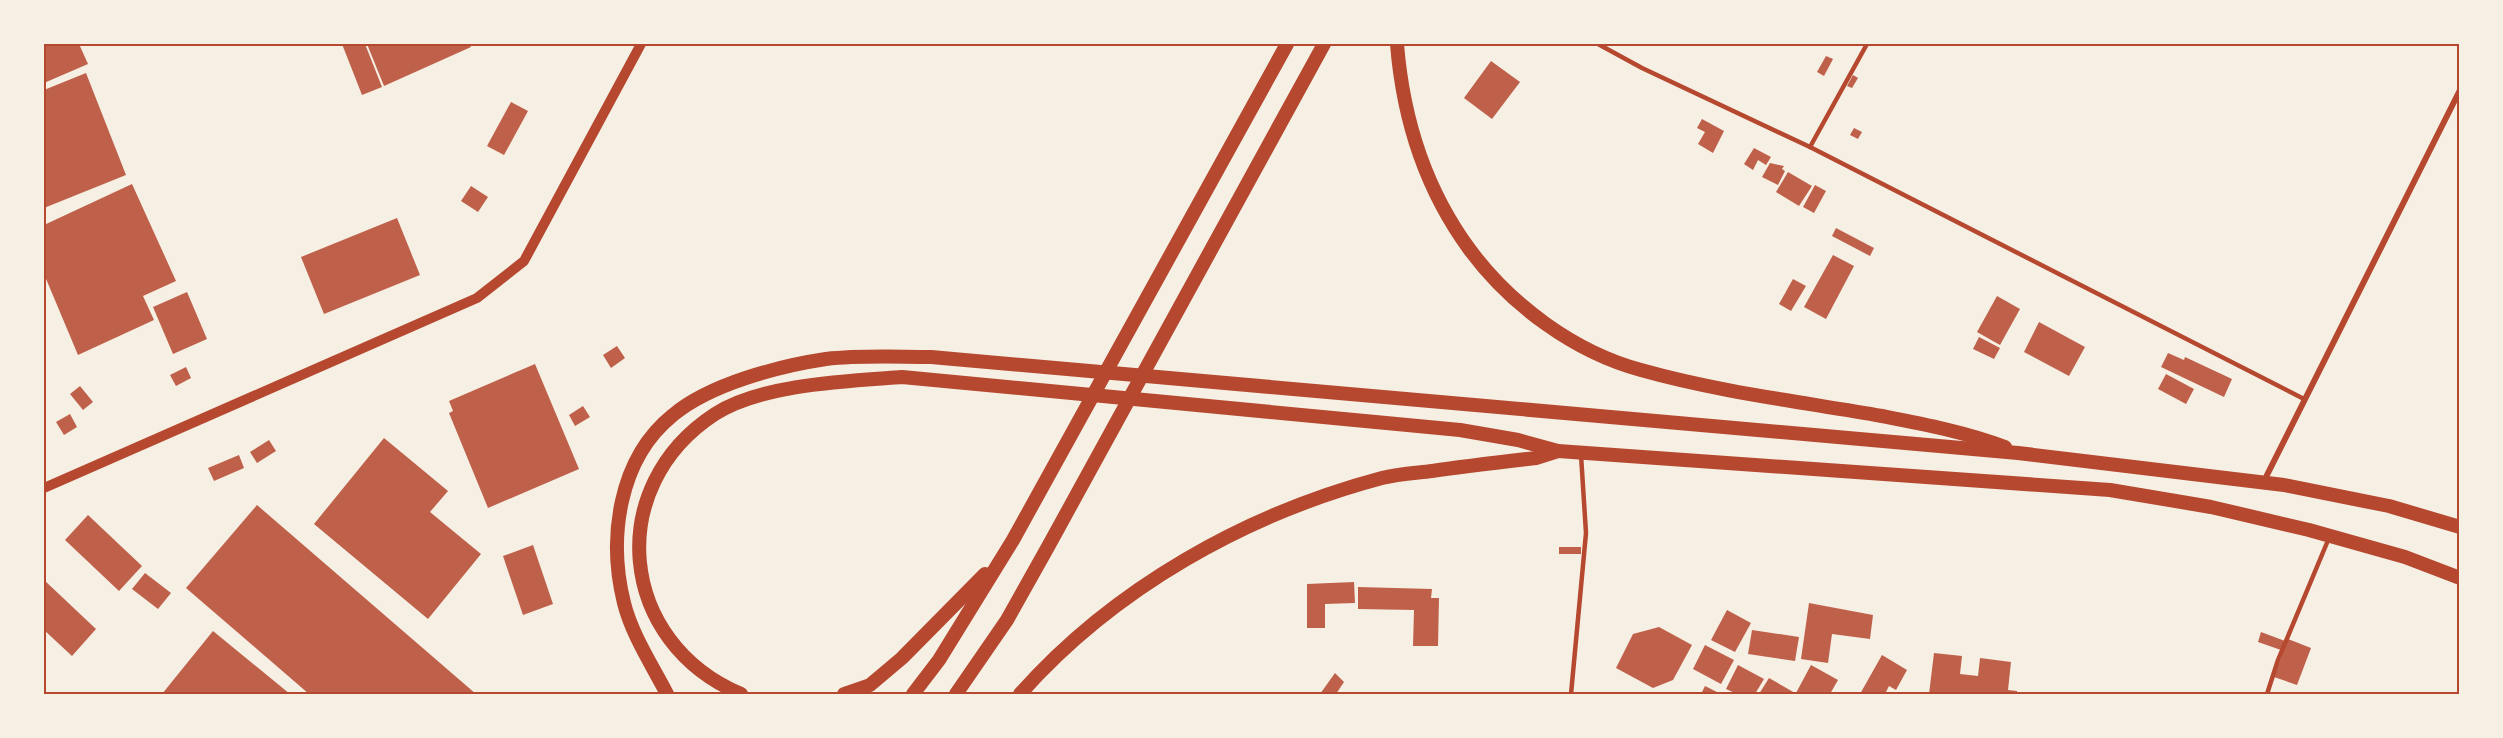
<svg xmlns="http://www.w3.org/2000/svg" width="2503" height="738" viewBox="0 0 2503 738" font-family="'Roboto Condensed',sans-serif">
  <style>
    .building { fill: #bf614a }
    .lines { fill: none; stroke-linecap: round; stroke-linejoin: round }
    .service { stroke: #b5482f; stroke-width: 4.5 }
    .minor { stroke: #b5482f; stroke-width: 6 }
    .tertiary { stroke: #b5482f; stroke-width: 10 }
    .trunk { stroke: #b5482f; stroke-width: 14 }
    .neatline { fill: none; stroke: #b5482f; stroke-width: 2 }
  </style>
  <rect width="100%" height="100%" fill="#f6efe4"/>
  <g class="building">
    <path d="M44 44H79L88 64 44 83Z"/>
    <path d="M342 44H365L382 87 362 95Z"/>
    <path d="M367 44H469L471 47 384 86Z"/>
    <path d="M1826 56 1833 59 1824 76 1817 72Z"/>
    <path d="M1491 61 1520 82 1492 119 1464 98Z"/>
    <path d="M86 73 126 175 44 208V90Z"/>
    <path d="M1853 75 1858 78 1852 88 1847 86Z"/>
    <path d="M511 102 528 111 504 155 487 146Z"/>
    <path d="M1702 119 1724 131 1713 153 1698 144 1705 132 1697 128Z"/>
    <path d="M1854 128 1862 132 1858 139 1850 135Z"/>
    <path d="M1754 148 1771 157 1766 165 1758 160 1753 170 1744 164Z"/>
    <path d="M1770 163 1784 166 1782 169 1785 171 1778 185 1762 177Z"/>
    <path d="M1788 172 1812 186 1799 206 1776 192Z"/>
    <path d="M132 184 176 281 143 296 154 320 78 355 44 274V225Z"/>
    <path d="M1815 185 1826 191 1814 213 1803 207Z"/>
    <path d="M471 186 488 197 478 212 461 201Z"/>
    <path d="M397 218 420 275 324 314 301 257Z"/>
    <path d="M1836 228 1874 248 1870 256 1832 236Z"/>
    <path d="M1833 255 1854 266 1826 319 1804 307Z"/>
    <path d="M1793 279 1806 286 1791 311 1779 304Z"/>
    <path d="M187 292 207 339 173 354 153 307Z"/>
    <path d="M1997 296 2020 309 2000 345 1977 332Z"/>
    <path d="M2039 322 2085 347 2069 376 2024 352Z"/>
    <path d="M1979 337 2000 348 1994 359 1973 349Z"/>
    <path d="M617 346 625 358 611 368 603 355Z"/>
    <path d="M2168 353 2184 360 2185 357 2232 379 2224 397 2161 367Z"/>
    <path d="M535 364 579 469 488 508 449 413 453 411 449 401Z"/>
    <path d="M186 367 191 378 176 386 170 375Z"/>
    <path d="M2166 374 2194 389 2186 404 2158 389Z"/>
    <path d="M80 386 93 402 83 410 70 394Z"/>
    <path d="M583 406 590 417 575 426 569 415Z"/>
    <path d="M70 414 77 427 64 435 56 422Z"/>
    <path d="M384 438 448 491 430 512 481 554 428 619 314 524Z"/>
    <path d="M269 440 276 451 257 463 250 452Z"/>
    <path d="M239 455 244 468 214 481 208 468Z"/>
    <path d="M257 505 476 694H309L186 588Z"/>
    <path d="M88 515 142 566 119 591 65 540Z"/>
    <path d="M533 545 553 604 523 615 503 556Z"/>
    <rect x="1559" y="547" width="22" height="7"/>
    <path d="M145 573 171 593 158 609 132 589Z"/>
    <path d="M44 580 96 629 72 656 44 630Z"/>
    <path d="M1354 582 1355 603 1325 604V628H1307V584Z"/>
    <path d="M1358 587 1432 589 1431 598H1439L1438 646H1413L1414 610 1358 609Z"/>
    <path d="M1809 603 1873 615 1870 639 1832 634 1828 663 1801 659Z"/>
    <path d="M1727 610 1751 623 1735 652 1711 640Z"/>
    <path d="M1659 627 1692 645 1673 680 1653 688 1616 668 1633 634Z"/>
    <path d="M1752 630 1799 637 1795 661 1748 654Z"/>
    <path d="M213 631 290 694H162Z"/>
    <path d="M2261 632 2285 641 2281 650 2258 642Z"/>
    <path d="M2288 639 2311 648 2297 685 2274 677Z"/>
    <path d="M1705 645 1734 660 1721 684 1693 669Z"/>
    <path d="M1934 653 1962 656 1960 674 1978 676 1980 658 2011 662 2008 690 2017 691V694H1929Z"/>
    <path d="M1882 655 1907 670 1896 690 1889 686 1885 694H1860Z"/>
    <path d="M1738 665 1764 679 1755 694H1737L1726 689Z"/>
    <path d="M1811 665 1838 680 1830 694 1796 693Z"/>
    <path d="M1335 673 1344 682 1336 694H1320Z"/>
    <path d="M1769 678 1795 693 1794 694H1759Z"/>
    <path d="M1705 686 1721 694H1701Z"/>
  </g>
  <g class="lines">
    <g class="service">
      <path d="M1598 44 1642 68 1810 147 2304 399"/>
      <path d="M1810 147 1867 44"/>
      <path d="M1571 694 1586 533 1581 455"/>
      <path d="M2267 694 2278 660 2329 538"/>
    </g>
    <path class="minor" d="M2264 481 2460 90"/>
    <path class="tertiary" d="M44 488 477 298 524 261 641 44"/>
    <g class="trunk">
      <path d="M1397 44C1403 119 1425 189 1470 250 1511 305 1574 352 1641 370 1719 392 1802 402 1882 416 1923 424 1965 432 2005 447"/>
      <path d="M667 694C652 665 632 635 624 603 608 539 618 459 673 415 710 384 779 366 826 359 861 355 897 357 931 357L2018 453 2284 485 2389 506 2460 527"/>
      <path d="M741 694C618 642 603 487 715 414 761 384 848 381 902 377L1460 430 1518 440 1558 451 2110 490 2211 507 2309 530 2405 557 2460 578"/>
      <path d="M844 694 870 685 902 658 985 574"/>
      <path d="M913 694 939 660 1013 540 1287 44"/>
      <path d="M956 694 1007 620 1049 545 1324 44"/>
      <path d="M1020 694C1114 588 1246 514 1382 478 1398 474 1416 473 1432 471 1466 466 1501 462 1536 458L1558 451"/>
    </g>
  </g>
  <rect width="2503" height="738" fill="none" stroke="#f6efe4" stroke-width="90"/>
  <rect x="45" y="45" width="2413" height="648" class="neatline"/>
</svg>
